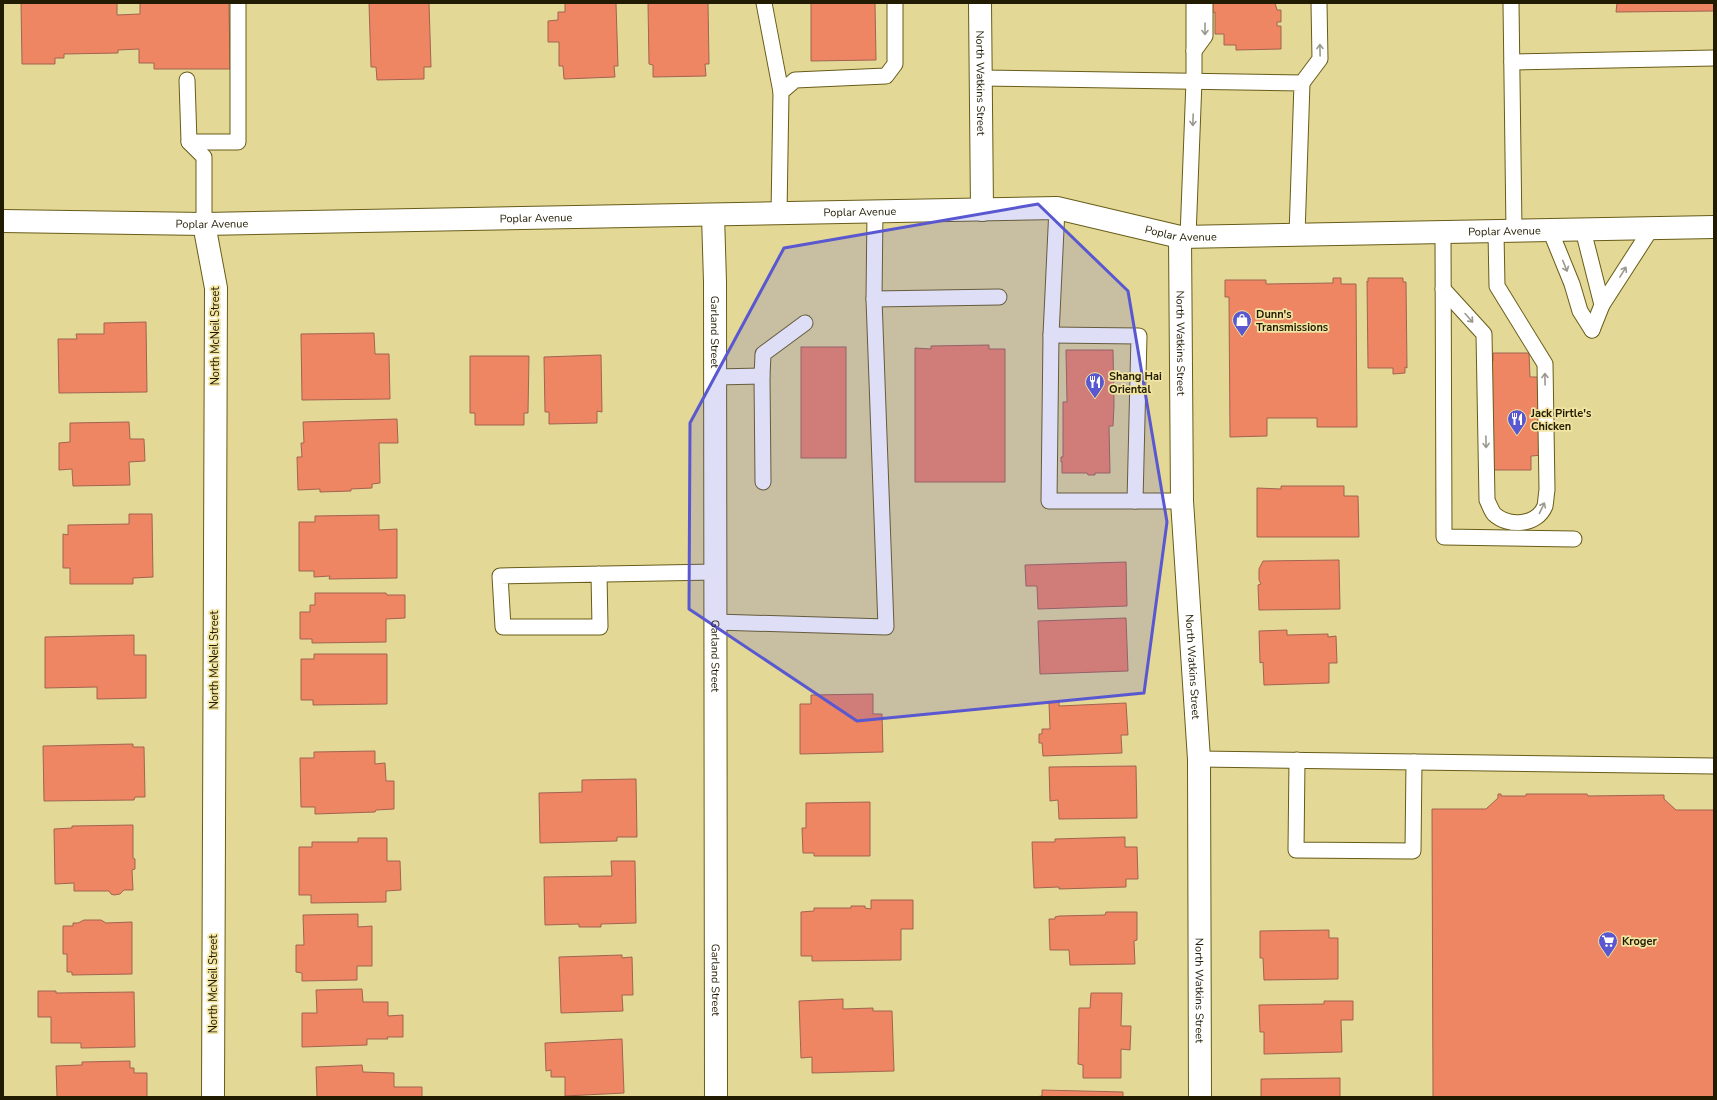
<svg xmlns="http://www.w3.org/2000/svg" width="1717" height="1100" viewBox="0 0 1717 1100" font-family="'Nunito Sans',sans-serif">
  <style>
    .building { fill: #ee8563; stroke: #a1644f }
    .lines { fill: none; stroke-linecap: round; stroke-linejoin: round }
    .lane-casing { stroke: #685c19; stroke-width: 17 }
    .street-casing { stroke: #685c19; stroke-width: 24 }
    .secondary-casing { stroke: #685c19; stroke-width: 24 }
    .lane { stroke: #fff; stroke-width: 15 }
    .street { stroke: #fff; stroke-width: 22 }
    .secondary { stroke: #fff; stroke-width: 22 }
    .oneway { stroke: #9b988d }
    .marked { fill: #5958d0; fill-opacity: 0.2; stroke: #5958d0; stroke-width: 3; stroke-linejoin: round }
    .labels { text-anchor: middle; stroke-width: 3.5; stroke-linejoin: round; paint-order: stroke }
    .street-label { font-size: 11px; fill: #201b01; stroke: #f2e5a3 }
    .poi-label { font-size: 11px; font-weight: bold; fill: #201b01; stroke: #f2e5a3; text-anchor: start }
  </style>
  <rect width="100%" height="100%" fill="#e4d896"/>
  <g class="building">
    <path d="M21 3H117V15L140 14V3H229L230 69H154V63H139V49L118 50V53L64 54V58H55V64H22Z"/>
    <path d="M369 3H429L431 67H424V79L377 80 376 67H371Z"/>
    <path d="M565 3H616L618 66H614L615 77 564 79 563 66H559V42H548V21L558 20V12H565Z"/>
    <path d="M648 3H708L709 64H705L706 76 653 77V65L649 64Z"/>
    <path d="M811 3H875L876 60 811 61Z"/>
    <path d="M1209 3H1275L1277 10H1281V22H1277V26H1281V49L1236 50V45H1224V34H1215V12L1210 13Z"/>
    <path d="M1538 3H1714V11L1616 12 1617 3Z"/>
    <path d="M1333 278H1341V284H1356L1357 427H1317V418H1267V436L1230 437 1229 297H1225V280H1266V284L1333 283Z"/>
    <path d="M1368 278H1403V282H1406L1407 368 1405 367V373L1393 374V368H1368L1367 281 1368 282Z"/>
    <path d="M146 322 147 392 59 393 58 339H77L76 334H104V323Z"/>
    <path d="M374 333 375 354H389L390 399 302 400 301 334Z"/>
    <path d="M989 345V349H1005V482H915V348L931 349V346Z"/>
    <rect x="801" y="347" width="45" height="111"/>
    <path d="M1066 350H1113L1114 405 1113 426H1109L1110 473H1095V475H1088L1087 473H1062V462H1061V457H1063V402H1067Z"/>
    <path d="M1493 353H1529L1530 377H1543L1544 455 1531 456V470H1492L1491 361H1493Z"/>
    <path d="M601 355 602 412 597 411V423L549 424V412H545L544 357Z"/>
    <path d="M470 356H529L528 413H524V425H475V413H470Z"/>
    <path d="M397 419 398 443H379L380 483 372 484V488L351 489V491L320 492V489L298 490 297 457H302L301 443H304L303 422Z"/>
    <path d="M129 422 130 439H144L145 461 129 462 130 485 73 486 72 469 59 470V443L70 442V423Z"/>
    <path d="M1281 486H1344V496H1358L1359 537H1257V488L1281 489Z"/>
    <path d="M129 514H152L153 577 133 578V584H70V568H63V534L68 535V525L129 524Z"/>
    <path d="M379 515V530L397 529V578L329 579 330 576 314 577V571H299V522H315V516Z"/>
    <path d="M1339 560 1340 609 1259 610 1258 585 1261 584 1259 580V569L1263 561Z"/>
    <path d="M1126 562 1127 606 1038 609 1037 586H1026L1025 565Z"/>
    <path d="M315 593H386L387 595H405V618L386 619V642L312 643V639H300V612H310V605H315Z"/>
    <path d="M1126 618 1128 671 1040 674 1038 621Z"/>
    <path d="M1287 630V635L1328 634V637L1336 636 1337 663H1329V683L1264 685 1263 662 1260 663 1259 631Z"/>
    <path d="M134 635V655H146V698L97 699V687L45 688V637Z"/>
    <path d="M314 654H387V704L313 705V700H301V659H314Z"/>
    <path d="M873 694V714H882L883 752 800 754V704H811V695Z"/>
    <path d="M1059 702V706L1126 703 1128 735H1121L1122 753 1043 756 1042 743H1039V734H1042V729H1050L1049 703Z"/>
    <path d="M133 744V747H144L145 797H135L134 800 44 801 43 746Z"/>
    <path d="M375 751V764L385 763 386 781H394V809L376 810 375 812 315 814V807H301L300 758H314V752Z"/>
    <path d="M1136 766 1137 818 1059 819 1058 800 1050 801 1049 767Z"/>
    <path d="M636 779 637 837H617V841L540 843 539 793 582 792V780Z"/>
    <path d="M1498 794H1501V796H1526V794H1587L1588 796 1664 795V799L1676 810H1714V1097H1433L1432 809H1486L1498 798Z"/>
    <path d="M870 802V856H814V853H803L802 828H806V803Z"/>
    <path d="M133 825V858L135 859V869L132 870 133 890H124L120 894 114 895 111 894 109 891H74V883L55 884 54 829 72 828V826Z"/>
    <path d="M1125 837V847H1137L1138 879H1126V887L1059 889V887L1034 888 1032 842H1055V839Z"/>
    <path d="M358 838H387V861H400L401 890 386 891V902L311 903V895H299V847H312V842H358Z"/>
    <path d="M611 861H635L636 923 601 924V927H579V924L545 925 544 877 612 876Z"/>
    <path d="M871 900H913V929H901V960L812 961V956H801V912L814 911V908H851V906H865V908L871 909Z"/>
    <path d="M1106 912H1137V940L1134 941 1135 964 1070 965 1069 950H1050L1049 919H1055V917L1059 916 1105 915Z"/>
    <path d="M358 914V927L372 926V966H357V980L302 981V973L296 972V945H304L303 915Z"/>
    <path d="M84 920H101L106 923 132 922V974L72 975V972H67V954H63V926H73V923H78Z"/>
    <path d="M1329 930V938H1338V979L1264 980 1263 958H1260V931Z"/>
    <path d="M622 955V958L632 957 633 995H622L623 1011 561 1013 559 957Z"/>
    <path d="M362 989 363 1002H388V1016L403 1015V1037H387L388 1039H367V1045L302 1047V1013H317L316 990Z"/>
    <path d="M38 991H56V993L134 992 135 1047 81 1048V1043H51V1017H38Z"/>
    <path d="M1091 993H1122L1121 1026H1131L1130 1050 1121 1049V1078H1083V1065L1078 1064 1079 1008H1090Z"/>
    <path d="M843 999V1009L873 1008V1011H892L894 1071 812 1073V1057L801 1058 799 1001Z"/>
    <path d="M1324 1001H1353V1020H1341L1342 1052 1264 1054V1032H1260L1259 1005 1324 1004Z"/>
    <path d="M622 1039 624 1093 565 1096V1077H551V1070L546 1071 545 1043Z"/>
    <path d="M130 1061V1068H134V1073H147V1097H57L56 1066 82 1065V1062Z"/>
    <path d="M362 1065 363 1072 394 1073V1087H422V1097H317L316 1067Z"/>
    <path d="M1340 1078V1097H1261V1079Z"/>
    <path d="M1042 1090 1123 1092V1097H1035L1042 1096Z"/>
  </g>
  <g class="lines">
    <defs>
      <g id="lane">
        <path d="M764 3 781 92"/>
        <path d="M1511 3 1514 231"/>
        <path d="M1194 51 1205 36V3"/>
        <path d="M1512 62 1714 58"/>
        <path d="M980 78 1302 83 1297 235"/>
        <path d="M187 80 189 142 204 157V224"/>
        <path d="M1302 83 1320 59 1319 3"/>
        <path d="M189 142H238V3"/>
        <path d="M1057 208 1051 335 1049 501H1182"/>
        <path d="M779 214 781 92 795 80 886 76 895 64V3"/>
        <path d="M1550 230 1572 284 1580 311 1592 330"/>
        <path d="M1583 230 1602 305"/>
        <path d="M1443 233 1444 537 1574 539"/>
        <path d="M1188 237 1194 81V3"/>
        <path d="M1443 289 1484 334 1487 500C1489 504 1491 510 1494 514 1508 527 1537 526 1545 506 1546 501 1546 495 1547 490L1545 364 1497 286 1496 232"/>
        <path d="M874 299 999 297"/>
        <path d="M1592 330 1602 305 1651 229"/>
        <path d="M1051 335 1139 336 1135 501"/>
        <path d="M715 377 762 376"/>
        <path d="M763 482 762 376 763 354 805 323"/>
        <path d="M599 574 600 627H503L500 576 716 572"/>
        <path d="M716 622 886 627 874 299 875 212"/>
        <path d="M1199 759 1714 766"/>
        <path d="M1297 760 1296 850 1413 851 1414 762"/>
      </g>
      <g id="street">
        <path id="s1" d="M980 3 982 210"/>
        <path id="s2" d="M713 215 715 282 716 1097"/>
        <path d="M204 224 216 288 213 1097"/>
        <path id="s3" d="M1180 237 1182 501 1199 759 1200 1097"/>
      </g>
      <g id="secondary">
        <path id="s4" d="M3 221 204 224 1057 208 1180 237 1714 227"/>
      </g>
    </defs>
    <use href="#lane" class="lane-casing"/>
    <use href="#street" class="street-casing"/>
    <use href="#secondary" class="secondary-casing"/>
    <use href="#lane" class="lane"/>
    <use href="#street" class="street"/>
    <use href="#secondary" class="secondary"/>
  </g>
  <defs><path id="oneway-shaft" d="M-6 0H5M1.5-3L5.5 0L1.5 3" fill="none" stroke-width="1.6" stroke-linecap="round" stroke-linejoin="round"/></defs>
  <g class="oneway">
    <use href="#oneway-shaft" transform="translate(1205 29) rotate(90)"/>
    <use href="#oneway-shaft" transform="translate(1320 50) rotate(-91)"/>
    <use href="#oneway-shaft" transform="translate(1193 120) rotate(92)"/>
    <use href="#oneway-shaft" transform="translate(1565 266) rotate(68)"/>
    <use href="#oneway-shaft" transform="translate(1623 272) rotate(-58)"/>
    <use href="#oneway-shaft" transform="translate(1469 318) rotate(48)"/>
    <use href="#oneway-shaft" transform="translate(1545 379) rotate(-91)"/>
    <use href="#oneway-shaft" transform="translate(1486 442) rotate(89)"/>
    <use href="#oneway-shaft" transform="translate(1542 508) rotate(-64)"/>
  </g>
  <path class="marked" d="M1038 204 1128 291 1167 522 1144 693 857 721 689 609 690 423 784 248Z"/>
  <defs>
    <symbol id="shop-pin" viewBox="-11 -11 22 30"><path d="M0 17L-7.5 6A9.5 9.5 0 1 1 7.5 6Z" fill="#5958d0" stroke="#f2e5a3"/><path d="M-5-2.5h2.3a2.7 3.5 0 0 1 5.4 0H5L5.5 6h-11ZM-1.5-2.5h3a1.5 2.3 0 0 0-3 0Z" fill="#fff"/></symbol>
    <symbol id="restaurant-pin" viewBox="-11 -11 22 30"><path d="M0 17L-7.5 6A9.5 9.5 0 1 1 7.5 6Z" fill="#5958d0" stroke="#f2e5a3"/><path d="M-5-6h1v4h1v-4h1v4h1v-4h1v5L-1.5 .5V6h-2V.5L-5-1ZM5-6V6H3V1.5H1.5Q1.5-4 5-6Z" fill="#fff"/></symbol>
    <symbol id="supermarket-pin" viewBox="-11 -11 22 30"><path d="M0 17L-7.5 6A9.5 9.5 0 1 1 7.5 6Z" fill="#5958d0" stroke="#f2e5a3"/><path d="M-6-5.5h2.5l.6 2H6L4.5 2H-2.5L-4.4-4H-6ZM-1.5 3.2a1.3 1.3 0 1 0 .1 0ZM3 3.2a1.3 1.3 0 1 0 .1 0Z" fill="#fff"/></symbol>
  </defs>
  <g fill-rule="evenodd">
    <use href="#shop-pin" x="1231" y="309" width="22" height="30"/>
    <use href="#restaurant-pin" x="1084" y="371" width="22" height="30"/>
    <use href="#restaurant-pin" x="1506" y="408" width="22" height="30"/>
    <use href="#supermarket-pin" x="1597" y="930" width="22" height="30"/>
  </g>
  <g class="labels">
    <g class="street-label">
      <text dy="4" stroke="none"><textPath href="#s1" startOffset="80">North Watkins Street</textPath></text>
      <text dy="4" stroke="none"><textPath href="#s4" startOffset="857">Poplar Avenue</textPath></text>
      <text dy="4" stroke="none"><textPath href="#s4" startOffset="533">Poplar Avenue</textPath></text>
      <text dy="4" stroke="none"><textPath href="#s4" startOffset="209">Poplar Avenue</textPath></text>
      <text dy="4" stroke="none"><textPath href="#s4" startOffset="1505">Poplar Avenue</textPath></text>
      <text dy="4" stroke="none"><textPath href="#s4" startOffset="1181">Poplar Avenue</textPath></text>
      <text dy="4" stroke="none"><textPath href="#s2" startOffset="117">Garland Street</textPath></text>
      <text transform="translate(215 336) rotate(-90)" y="4">North McNeil Street</text>
      <text dy="4" stroke="none"><textPath href="#s3" startOffset="106">North Watkins Street</textPath></text>
      <text dy="4" stroke="none"><textPath href="#s2" startOffset="441">Garland Street</textPath></text>
      <text transform="translate(214 660) rotate(-90)" y="4">North McNeil Street</text>
      <text dy="4" stroke="none"><textPath href="#s3" startOffset="430">North Watkins Street</textPath></text>
      <text dy="4" stroke="none"><textPath href="#s2" startOffset="765">Garland Street</textPath></text>
      <text transform="translate(213 984) rotate(-90)" y="4">North McNeil Street</text>
      <text dy="4" stroke="none"><textPath href="#s3" startOffset="754">North Watkins Street</textPath></text>
    </g>
    <g class="poi-label">
      <text x="1256" y="318">Dunn's<tspan x="1256" dy="13">Transmissions</tspan></text>
      <text x="1109" y="380">Shang Hai<tspan x="1109" dy="13">Oriental</tspan></text>
      <text x="1531" y="417">Jack Pirtle's<tspan x="1531" dy="13">Chicken</tspan></text>
      <text x="1622" y="945">Kroger</text>
    </g>
  </g>
  <rect width="1717" height="1100" fill="none" stroke="#201b01" stroke-width="8"/>
</svg>
